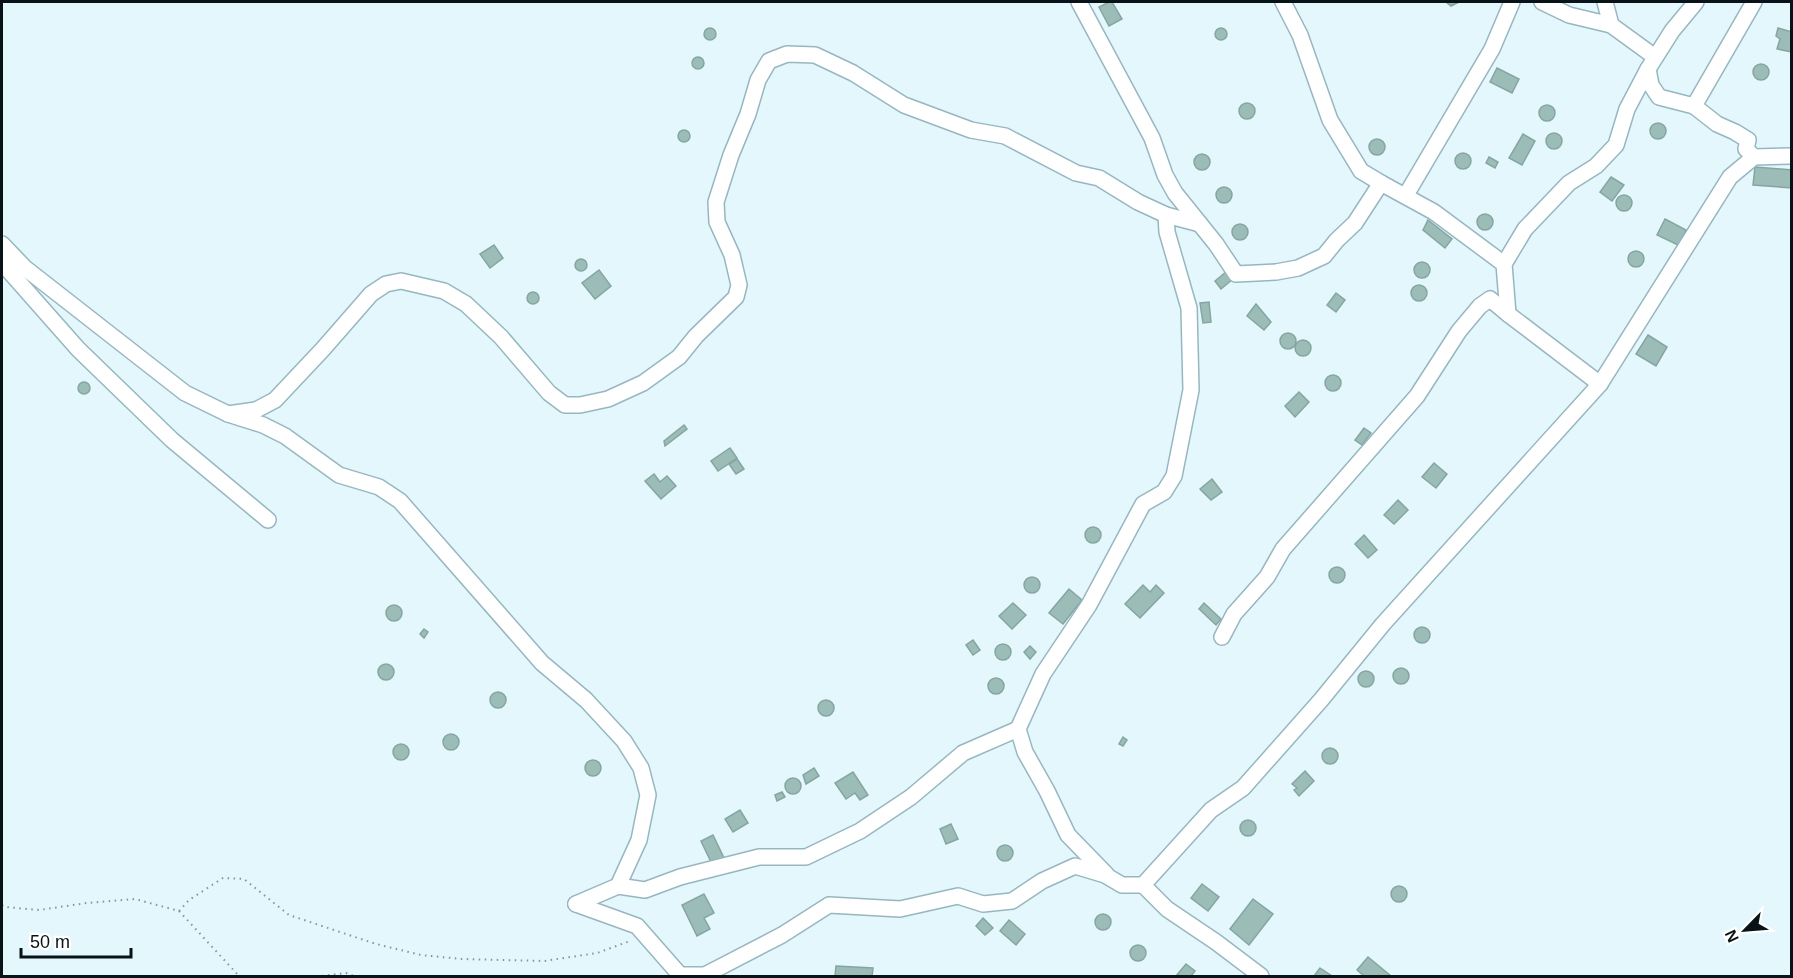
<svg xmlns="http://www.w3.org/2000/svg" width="1793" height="978" viewBox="0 0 1793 978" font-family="Helvetica,sans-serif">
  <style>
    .building { fill: #9cbdb7; stroke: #85a6a0; stroke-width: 1.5 }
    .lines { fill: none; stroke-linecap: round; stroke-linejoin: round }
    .minor-casing { stroke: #97b7c0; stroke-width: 18 }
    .path { stroke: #859599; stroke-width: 2; stroke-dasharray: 1.5 4.5; stroke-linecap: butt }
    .minor { stroke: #fff; stroke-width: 15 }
  </style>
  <rect width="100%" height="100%" fill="#e3f7fc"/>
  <g class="building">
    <path d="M1109 2H1112L1122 19 1109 26 1099 7Z"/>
    <path d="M1446 2H1459L1451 6Z"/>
    <circle cx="1221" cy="34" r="6"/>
    <circle cx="710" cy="34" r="6"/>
    <path d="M1778 28 1792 32V52L1777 49 1780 39 1776 36Z"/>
    <circle cx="698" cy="63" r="6"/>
    <circle cx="1761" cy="72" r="8"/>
    <path d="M1497 68 1519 79 1512 93 1490 82Z"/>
    <circle cx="1247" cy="111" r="8"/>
    <circle cx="1547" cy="113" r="8"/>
    <circle cx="1658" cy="131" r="8"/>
    <circle cx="684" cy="136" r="6"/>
    <circle cx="1554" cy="141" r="8"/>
    <path d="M1523 134 1535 141 1522 165 1509 158Z"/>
    <circle cx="1377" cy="147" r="8"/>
    <circle cx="1463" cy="161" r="8"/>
    <circle cx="1202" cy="162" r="8"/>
    <path d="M1489 157 1498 162 1495 168 1486 163Z"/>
    <path d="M1755 167 1792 170V188L1753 185Z"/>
    <path d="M1611 177 1624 185 1612 201 1600 192Z"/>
    <circle cx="1224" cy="195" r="8"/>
    <circle cx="1624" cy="203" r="8"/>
    <circle cx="1485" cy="222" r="8"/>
    <path d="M1665 219 1686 230 1678 245 1657 235Z"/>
    <path d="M1428 220 1452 239 1445 248 1423 230Z"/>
    <circle cx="1240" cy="232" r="8"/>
    <path d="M494 245 503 258 490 268 480 254Z"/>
    <circle cx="1636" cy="259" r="8"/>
    <circle cx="581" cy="265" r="6"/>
    <circle cx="1422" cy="270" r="8"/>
    <path d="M599 270 611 286 595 299 582 283Z"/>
    <path d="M1227 271 1233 279 1221 289 1215 281Z"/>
    <circle cx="1419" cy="293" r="8"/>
    <circle cx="533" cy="298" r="6"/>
    <path d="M1336 293 1345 300 1336 312 1327 305Z"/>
    <path d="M1209 302 1211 322 1203 323 1200 303Z"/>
    <path d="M1256 304 1271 322 1264 330 1247 316Z"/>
    <circle cx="1288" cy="341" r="8"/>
    <path d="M1648 335 1667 347 1656 366 1636 354Z"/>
    <circle cx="1303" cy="348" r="8"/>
    <circle cx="1333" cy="383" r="8"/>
    <circle cx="84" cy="388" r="6"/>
    <path d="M1299 392 1309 402 1295 417 1285 406Z"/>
    <path d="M684 425 687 429 665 446 664 441Z"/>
    <path d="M1364 428 1371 433 1362 445 1355 440Z"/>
    <path d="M730 448 737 458 718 471 711 461Z"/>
    <path d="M737 459 744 469 736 474 729 464Z"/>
    <path d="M1434 463 1447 474 1436 488 1422 477Z"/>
    <path d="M654 474 660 482 667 476 676 486 661 499 645 481Z"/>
    <path d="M1212 479 1222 492 1211 500 1200 489Z"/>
    <path d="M1398 500 1408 510 1394 524 1384 515Z"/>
    <circle cx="1093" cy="535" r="8"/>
    <path d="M1364 535 1377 550 1368 558 1355 544Z"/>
    <circle cx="1337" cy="575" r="8"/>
    <circle cx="1032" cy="585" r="8"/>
    <path d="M1143 585 1150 592 1156 585 1164 593 1140 618 1125 604Z"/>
    <path d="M1069 589 1082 600 1063 624 1049 613Z"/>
    <path d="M1013 603 1026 615 1012 629 999 616Z"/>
    <path d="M1204 603 1221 619 1216 625 1199 609Z"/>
    <circle cx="394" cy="613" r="8"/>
    <circle cx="1422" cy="635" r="8"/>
    <path d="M424 629 428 632 424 638 420 634Z"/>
    <path d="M973 640 980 650 973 655 966 645Z"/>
    <circle cx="1003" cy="652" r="8"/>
    <path d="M1030 646 1036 652 1030 659 1024 652Z"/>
    <circle cx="386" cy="672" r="8"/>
    <circle cx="1401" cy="676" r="8"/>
    <circle cx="1366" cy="679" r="8"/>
    <circle cx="996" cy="686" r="8"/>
    <circle cx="498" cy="700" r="8"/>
    <circle cx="826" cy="708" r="8"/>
    <circle cx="451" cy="742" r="8"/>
    <path d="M1123 737 1127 740 1123 746 1119 744Z"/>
    <circle cx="401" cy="752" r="8"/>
    <circle cx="1330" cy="756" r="8"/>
    <circle cx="593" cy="768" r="8"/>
    <path d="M814 768 819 776 806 784 803 775Z"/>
    <path d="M1305 771 1314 781 1299 796 1294 790 1297 788 1292 784Z"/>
    <path d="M853 772 868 795 860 800 855 793 846 799 835 783Z"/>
    <circle cx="793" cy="786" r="8"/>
    <path d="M782 792 785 797 777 801 775 795Z"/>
    <path d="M740 810 748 823 733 832 725 819Z"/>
    <circle cx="1248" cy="828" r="8"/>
    <path d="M951 824 958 839 946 844 940 829Z"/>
    <path d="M713 835 724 858 712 864 701 841Z"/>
    <circle cx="1005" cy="853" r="8"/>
    <path d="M1202 884 1219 897 1208 911 1191 898Z"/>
    <circle cx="1399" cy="894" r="8"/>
    <path d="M704 894 714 913 704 918 710 929 697 936 682 905Z"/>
    <path d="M1253 899 1273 914 1249 945 1230 929Z"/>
    <circle cx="1103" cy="922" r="8"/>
    <path d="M983 918 993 928 985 935 976 926Z"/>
    <path d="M1009 920 1025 934 1016 945 1000 931Z"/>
    <circle cx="1138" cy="953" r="8"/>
    <path d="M1368 957 1391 976H1364L1357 970Z"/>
    <path d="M1186 964 1195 971 1191 976H1176Z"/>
    <path d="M836 966 873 968 872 976H835Z"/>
    <path d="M1320 968 1332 976H1314Z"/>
  </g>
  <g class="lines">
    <defs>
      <g id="minor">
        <path d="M1079 2 1152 138 1165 175 1175 193 1216 244 1236 274 1276 272 1298 268 1324 256 1337 240 1355 223 1381 183 1434 212 1504 264 1508 314"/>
        <path d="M1283 2 1300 35 1330 120 1361 171 1381 183"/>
        <path d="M1542 2 1569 15 1611 25 1655 57"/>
        <path d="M1605 2 1611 25"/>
        <path d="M1754 2 1694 106 1717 124 1735 132 1748 140 1746 149 1754 157"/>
        <path d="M1648 69 1651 85 1659 97 1694 106"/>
        <path d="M1406 195 1492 49 1512 2"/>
        <path d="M2 244 25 268 185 393 228 414 263 425 285 436 339 475 379 487 400 501 542 663 586 700 624 741 641 768 648 795 639 840 618 886 576 904"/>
        <path d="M2 263 78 349 172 440 268 520"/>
        <path d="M1504 264 1525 229 1569 183 1596 166 1616 145 1627 109 1648 69 1672 31 1696 2"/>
        <path d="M228 414 256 410 275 400 323 349 371 294 386 284 401 281 444 291 466 304 501 337 549 393 565 405H580L608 399 643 383 679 357 696 336 736 297 739 285 732 255 717 222 716 202 731 155 748 114 758 80 769 61 787 54 815 55 853 73 904 105 971 130 1005 136 1076 173 1099 178 1138 202 1166 215 1200 224"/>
        <path d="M1222 637 1234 614 1267 577 1283 549 1417 396 1459 331 1480 306 1490 299 1508 314 1600 384"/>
        <path d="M1106 874 1068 835 1047 791 1025 752 1018 729 1043 674 1089 605 1143 504 1164 492 1174 476 1191 390 1189 308 1167 232 1166 215"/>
        <path d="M1143 885 1167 909 1216 942 1261 976"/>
        <path d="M618 886 645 890 680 877 759 857H806L860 831 911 797 963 753 1018 729"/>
        <path d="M576 904 637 926 680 975H705L782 935 829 905 900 909 958 896 983 904 1012 901 1042 881 1075 866 1105 875 1122 885H1143L1211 810 1243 788 1321 700 1383 624 1600 384 1730 177 1754 157 1792 156"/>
      </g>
    </defs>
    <use href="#minor" class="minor-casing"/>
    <g class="path">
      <path d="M2 905 5 907 39 910 87 903 135 899 179 911 189 900 223 878 244 879 289 915 376 944 421 955 462 959 544 961 597 953 630 941"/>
      <path d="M179 911 239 976"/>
      <path d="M322 976 346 973 354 976"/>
    </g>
    <use href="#minor" class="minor"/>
  </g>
  <rect width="1793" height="978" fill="none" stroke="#071316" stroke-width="6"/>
  <g transform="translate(1745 930) rotate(245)" stroke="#ffffff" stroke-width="4.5" paint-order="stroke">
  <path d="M0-4.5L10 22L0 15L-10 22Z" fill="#071316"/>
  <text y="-9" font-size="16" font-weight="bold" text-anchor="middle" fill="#071316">N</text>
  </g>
  <path d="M21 948v9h110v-9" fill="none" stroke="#071316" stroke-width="3"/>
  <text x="30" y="948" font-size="18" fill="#071316" stroke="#ffffff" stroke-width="4.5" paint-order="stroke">50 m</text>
</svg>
